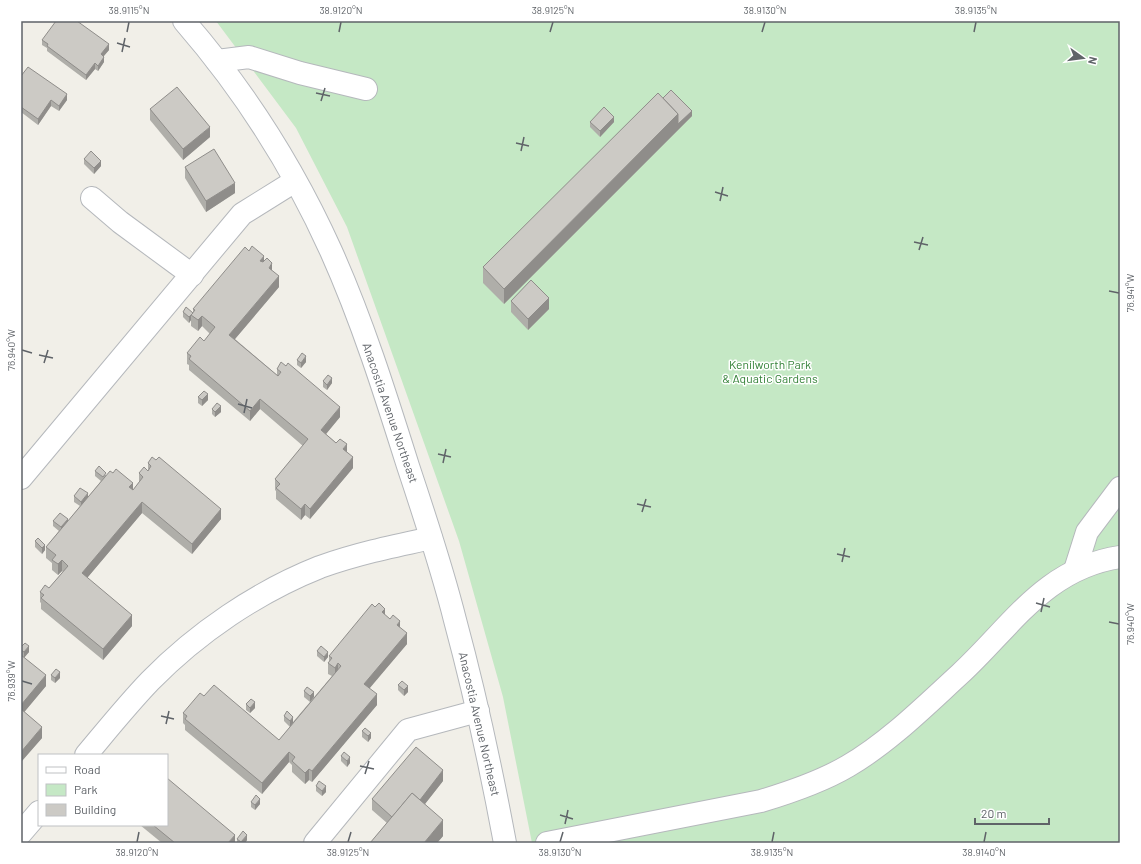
<svg xmlns="http://www.w3.org/2000/svg" width="1141" height="864" viewBox="0 0 1141 864" font-family="Barlow,sans-serif">
  <style>
    .green { fill: #c5e8c5 }
    .lines { fill: none; stroke-linecap: round; stroke-linejoin: round }
    .minor-casing { stroke: #b5b8bc; stroke-width: 24 }
    .minor { stroke: #fff; stroke-width: 22 }
    .wall { fill: #afaea9 }
    .shaded-wall { fill: #8f8d8a }
    .building { fill: #cccac5; stroke: #8f8d8a }
    .ticks { fill: none; stroke: #5f6368; stroke-width: 1.5 }
    .labels { text-anchor: middle; stroke-width: 3; stroke-linejoin: round; paint-order: stroke }
    .park-label { font-size: 12px; fill: #348238; stroke: #fff }
    .street-label { font-size: 12px; fill: #5f6368; stroke: #fff }
    .neatline { fill: none; stroke: #5f6368; stroke-width: 1.5 }
    .ticks-label { font-size: 10px; text-anchor: middle; fill: #5f6368 }
  </style>
  <rect width="100%" height="100%" fill="#f1efe8"/>
  <path class="green" d="M216 21H1120V843H532L503 697 459 541 347 227 296 128Z"/>
  <g class="lines">
    <defs>
      <g id="minor">
        <path d="M184 21C243 89 294 169 331 251 362 320 385 393 408 466 425 517 442 568 455 620 475 694 491 768 505 843"/>
        <path d="M217 61 249 57 300 73 366 89"/>
        <path d="M92 198 120 222 192 275"/>
        <path d="M21 478 242 214 295 181"/>
        <path d="M1075 570 1087 532 1120 488"/>
        <path d="M86 755C107 730 127 705 150 681 197 633 257 592 320 567 356 554 394 546 431 538"/>
        <path d="M21 833 39 812"/>
        <path d="M315 843 408 730 478 711"/>
        <path d="M547 843 761 801C791 792 821 782 848 766 889 742 925 706 960 674 1011 627 1045 568 1120 557"/>
      </g>
    </defs>
    <use href="#minor" class="minor-casing"/>
    <use href="#minor" class="minor"/>
  </g>
  <g class="wall">
    <path d="M42 40 109 50 104 56V62L98 71 95 69 86 80 47 51V48L42 45Z"/>
    <path d="M21 76 67 100 59 111 51 106 38 125 21 112Z"/>
    <path d="M663 98 692 116 504 304 483 283V267Z"/>
    <path d="M150 109 210 137 183 160 150 120Z"/>
    <path d="M590 122H614L600 137 590 127Z"/>
    <path d="M84 159 101 166 94 174 84 164Z"/>
    <path d="M185 167 235 193 206 212 185 178Z"/>
    <path d="M249 251 264 261 272 271 279 287 235 339 277 375V369L340 417 326 434 347 452 353 468 310 519 305 515 301 520 276 499V491L275 490V479L303 446 260 409 250 421 189 370V365L187 364V353L204 341 210 334 202 326 198 331 191 326V320L189 323 183 317V312H193V309Z"/>
    <path d="M511 301 549 309 528 330 511 312Z"/>
    <path d="M297 360 306 362 301 368 297 365Z"/>
    <path d="M323 381 332 383 327 390 323 387Z"/>
    <path d="M198 397 208 400 202 406 198 403Z"/>
    <path d="M212 409 221 412 215 417 212 414Z"/>
    <path d="M148 463 221 519 192 554 142 513 87 578 132 626 103 660 41 609V603L40 602V592L49 588 63 572 62 571 58 575 52 570V563L46 558V547L59 531 53 526V521H68L80 506 74 502V496L88 497 101 481 95 476V471L106 475 133 490 139 482V473L148 470Z"/>
    <path d="M35 541 45 550 42 554 35 547Z"/>
    <path d="M385 615 400 628 407 644 369 688 377 705 312 782 309 780 305 784 292 772V765L289 762 262 794 185 730V725L183 723V713L204 696 279 740 290 727 284 721V716L293 722 332 676 328 674V663L329 662V656Z"/>
    <path d="M21 647 29 652 24 657 46 686 24 712 42 738 21 762Z"/>
    <path d="M317 651 328 657 324 662 317 656Z"/>
    <path d="M51 675 60 678 55 683 51 680Z"/>
    <path d="M398 685 408 692 404 696 398 690Z"/>
    <path d="M304 691 314 697 310 702 304 697Z"/>
    <path d="M246 704 255 708 250 713 246 710Z"/>
    <path d="M362 731 371 738 368 742 362 737Z"/>
    <path d="M341 756 350 763 347 767 341 761Z"/>
    <path d="M443 781 425 804 443 836 437 843H370L387 823 372 810V799Z"/>
    <path d="M316 786 326 792 322 796 316 791Z"/>
    <path d="M251 802 260 804 255 810 251 807Z"/>
    <path d="M140 825H167L235 843H162Z"/>
    <path d="M237 839 247 840 245 843H237Z"/>
  </g>
  <g class="shaded-wall">
    <path d="M109 44V50L101 59V54Z"/>
    <path d="M104 57V62L98 71V66Z"/>
    <path d="M95 63V69L86 80V75Z"/>
    <path d="M67 94V100L59 111V106Z"/>
    <path d="M51 100V106L38 125V119Z"/>
    <path d="M692 111V116L504 304V289L678 114Z"/>
    <path d="M614 117V122L600 137V131Z"/>
    <path d="M210 127V137L183 160V149Z"/>
    <path d="M101 161V166L94 174V168Z"/>
    <path d="M235 183V193L206 212V201Z"/>
    <path d="M264 256V267L260 261Z"/>
    <path d="M272 263V274L269 268Z"/>
    <path d="M279 276V287L229 346V335Z"/>
    <path d="M549 298V309L528 330V319Z"/>
    <path d="M191 315V320L189 323V317Z"/>
    <path d="M202 316V326L198 331V320Z"/>
    <path d="M306 356V362L301 368V363Z"/>
    <path d="M332 378V383L327 390V385Z"/>
    <path d="M208 394V400L202 406V400Z"/>
    <path d="M260 399V409L250 421V411Z"/>
    <path d="M221 406V412L215 417V412Z"/>
    <path d="M340 407V417L321 440V430Z"/>
    <path d="M347 444V455L343 449Z"/>
    <path d="M353 457V468L310 519V509Z"/>
    <path d="M133 483V494L129 487Z"/>
    <path d="M88 493V499L81 507V502Z"/>
    <path d="M142 502V513L82 584V573Z"/>
    <path d="M305 504V515L301 520V509Z"/>
    <path d="M221 509V519L192 554V544Z"/>
    <path d="M68 519V524L61 532V527Z"/>
    <path d="M45 545V550L42 554V548Z"/>
    <path d="M62 560V571L58 575V564Z"/>
    <path d="M385 609V620L382 612Z"/>
    <path d="M132 615V626L103 660V649Z"/>
    <path d="M400 621V631L397 625Z"/>
    <path d="M407 633V644L364 695V684Z"/>
    <path d="M29 646V652L24 658V652Z"/>
    <path d="M328 652V657L324 662V657Z"/>
    <path d="M338 663V674L335 678V668Z"/>
    <path d="M60 672V678L55 683V678Z"/>
    <path d="M46 675V686L21 716V705Z"/>
    <path d="M408 686V692L404 696V690Z"/>
    <path d="M314 692V697L310 702V696Z"/>
    <path d="M377 694V705L312 782V771Z"/>
    <path d="M255 702V708L250 713V708Z"/>
    <path d="M293 717V723L290 727V721Z"/>
    <path d="M42 727V738L21 762V752Z"/>
    <path d="M371 733V738L368 742V736Z"/>
    <path d="M289 752V762L262 794V783Z"/>
    <path d="M350 757V763L347 767V761Z"/>
    <path d="M309 769V780L305 784V773Z"/>
    <path d="M443 770V781L417 814V803Z"/>
    <path d="M326 786V792L322 796V791Z"/>
    <path d="M260 799V804L255 810V805Z"/>
    <path d="M443 820V836L437 843H424Z"/>
    <path d="M235 835V843H228Z"/>
    <path d="M247 835V840L245 843H241V842Z"/>
  </g>
  <g class="building">
    <path d="M56 21H77L109 44 101 54 104 57 98 66 95 63 86 75 47 46 48 44 42 40Z"/>
    <path d="M28 67 67 94 59 106 51 100 38 119 21 107V76Z"/>
    <path d="M177 87 210 127 183 149 150 109Z"/>
    <path d="M671 90 692 111 678 124V114L663 98Z"/>
    <path d="M658 93 678 114 504 289 483 267Z"/>
    <path d="M604 107 614 117 600 131 590 122Z"/>
    <path d="M214 149 235 183 206 201 185 167Z"/>
    <path d="M91 151 101 161 94 168 84 159Z"/>
    <path d="M252 246 264 256 260 261 263 262 267 258 272 263 269 268 279 276 229 335 278 376 281 372 277 369 281 362 286 366 288 363 340 407 321 430 336 443 340 439 347 444 343 449 353 457 310 509 305 504 301 509 276 488 280 484 275 479 308 439 260 399 250 411 189 359 191 356 187 353 200 337 204 341 215 327 202 316 198 320 191 315 195 310 193 309 245 247 249 251Z"/>
    <path d="M531 280 549 298 528 319 511 301Z"/>
    <path d="M186 307 193 313 189 317 183 312Z"/>
    <path d="M302 353 306 356 301 363 297 360Z"/>
    <path d="M328 375 332 378 327 385 323 381Z"/>
    <path d="M204 391 208 394 202 400 198 397Z"/>
    <path d="M217 403 221 406 215 412 212 409Z"/>
    <path d="M152 457 156 460 159 457 221 509 192 544 142 502 82 573 132 615 103 649 41 598 44 595 40 592 45 585 49 588 68 566 62 560 58 564 52 560 56 555 46 547 110 471 113 473 116 469 133 483 129 487 133 490 143 477 139 473 144 467 148 471 151 466 148 463Z"/>
    <path d="M99 466 106 473 103 477 95 471Z"/>
    <path d="M80 488 88 493 81 502 74 496Z"/>
    <path d="M60 513 68 519 61 527 53 521Z"/>
    <path d="M38 538 45 545 42 548 35 541Z"/>
    <path d="M379 603 385 609 382 612 390 619 393 615 400 621 397 625 407 633 364 684 377 694 312 771 309 769 305 773 292 761 295 757 289 752 262 783 185 719 187 716 183 713 200 693 204 696 214 685 279 740 341 666 338 663 335 668 328 663 332 658 329 656 372 604 375 607Z"/>
    <path d="M25 643 29 646 24 652 21 650V647Z"/>
    <path d="M321 646 328 652 324 657 317 651Z"/>
    <path d="M21 655 46 675 21 705Z"/>
    <path d="M56 669 60 672 55 678 51 675Z"/>
    <path d="M402 681 408 686 404 690 398 685Z"/>
    <path d="M307 687 314 692 310 696 304 691Z"/>
    <path d="M251 699 255 702 250 708 246 704Z"/>
    <path d="M21 709 42 727 21 752Z"/>
    <path d="M287 711 293 717 290 721 284 716Z"/>
    <path d="M365 728 371 733 368 736 362 731Z"/>
    <path d="M416 747 443 770 420 800 412 793 392 817 372 799Z"/>
    <path d="M344 752 350 757 347 761 341 756Z"/>
    <path d="M167 778 235 835 228 843H175L153 825H167Z"/>
    <path d="M319 781 326 786 322 791 316 786Z"/>
    <path d="M412 793 443 820 424 843H370Z"/>
    <path d="M256 795 260 799 255 805 251 802Z"/>
    <path d="M243 831 247 835 241 842 237 839Z"/>
  </g>
  <path class="ticks" d="M127 32 129 22M339 32 341 22M550 32 553 22M762 32 765 22M974 32 976 22M117 43 130 47M122 52 125 38M316 93 330 96M321 101 325 88M516 143 529 146M521 151 524 137M715 192 728 196M720 201 723 187M914 242 928 245M919 250 923 237M1109 291 1119 293M22 350 32 353M39 355 53 358M44 363 48 350M238 404 252 408M244 413 247 399M438 454 451 457M443 463 446 449M637 504 651 507M642 512 646 499M837 554 850 557M842 562 845 548M1036 603 1050 607M1041 612 1044 598M1109 622 1119 624M22 681 32 684M161 716 174 719M166 724 169 711M360 766 374 769M365 774 369 761M560 815 573 819M565 824 568 810M137 842 139 832M348 842 351 832M560 842 563 832M772 842 774 832M984 842 986 832"/>
  <g class="labels">
    <g class="park-label">
      <text x="770" y="369">Kenilworth Park<tspan x="770" dy="14">&amp; Aquatic Gardens</tspan></text>
    </g>
    <g class="street-label">
      <text transform="translate(390 413) rotate(71)" y="4">Anacostia Avenue Northeast</text>
      <text transform="translate(479 724) rotate(77)" y="4">Anacostia Avenue Northeast</text>
    </g>
  </g>
  <rect width="1141" height="864" fill="none" stroke="#ffffff" stroke-width="44"/>
  <rect x="38" y="754" width="130" height="72" fill="#ffffff" stroke="#bfc1c3"/>
  <rect x="46" y="767" width="20" height="6" fill="#ffffff" stroke="#bfc1c3"/>
  <text x="74" y="774" font-size="12" fill="#5f6368">Road</text>
  <rect x="46" y="784" width="20" height="12" fill="#c5e8c5" stroke="#bfc1c3"/>
  <text x="74" y="794" font-size="12" fill="#5f6368">Park</text>
  <rect x="46" y="804" width="20" height="12" fill="#cccac5" stroke="#bfc1c3"/>
  <text x="74" y="814" font-size="12" fill="#5f6368">Building</text>
  <g transform="translate(1083 58) rotate(104)" stroke="#ffffff" stroke-width="3" paint-order="stroke">
  <path d="M0-3L7 15L0 10L-7 15Z" fill="#5f6368"/>
  <text y="-6" font-size="11" font-weight="bold" text-anchor="middle" fill="#5f6368">N</text>
  </g>
  <path d="M975 818v6h74v-6" fill="none" stroke="#5f6368" stroke-width="2"/>
  <text x="981" y="818" font-size="12" fill="#5f6368" stroke="#ffffff" stroke-width="3" paint-order="stroke">20 m</text>
  <rect x="22" y="22" width="1097" height="820" class="neatline"/>
  <g class="ticks-label">
    <text x="129" y="14">38.9115°N</text>
    <text x="341" y="14">38.9120°N</text>
    <text x="553" y="14">38.9125°N</text>
    <text x="765" y="14">38.9130°N</text>
    <text x="976" y="14">38.9135°N</text>
    <text transform="translate(1130 293) rotate(-90)" y="4">76.941°W</text>
    <text transform="translate(11 350) rotate(-90)" y="4">76.940°W</text>
    <text transform="translate(1130 624) rotate(-90)" y="4">76.940°W</text>
    <text transform="translate(11 681) rotate(-90)" y="4">76.939°W</text>
    <text x="137" y="856">38.9120°N</text>
    <text x="348" y="856">38.9125°N</text>
    <text x="560" y="856">38.9130°N</text>
    <text x="772" y="856">38.9135°N</text>
    <text x="984" y="856">38.9140°N</text>
  </g>
</svg>
